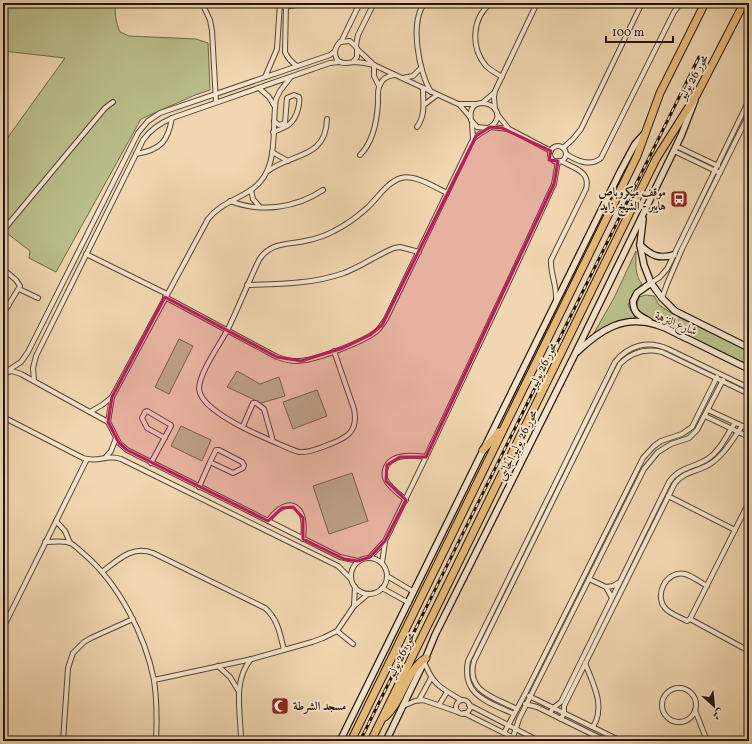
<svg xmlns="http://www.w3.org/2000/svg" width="752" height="744" viewBox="0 0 752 744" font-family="Vollkorn,Amiri,serif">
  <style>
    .green { fill: #babe8c; stroke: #6e6a4c }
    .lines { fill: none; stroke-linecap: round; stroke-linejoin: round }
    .street-casing { stroke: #564635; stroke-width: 6 }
    .secondary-casing { stroke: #23150c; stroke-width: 8 }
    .highway-casing { stroke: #23150c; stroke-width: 9 }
    .street { stroke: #f6e5cc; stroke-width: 4 }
    .secondary { stroke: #f6e5cc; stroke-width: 5.5 }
    .highway { stroke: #e8bc78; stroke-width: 7 }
    .rail-casing { stroke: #23150c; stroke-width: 3 }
    .rail { stroke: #f6e5cc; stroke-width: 1.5; stroke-dasharray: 4.5; stroke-linecap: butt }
    .marked { fill: #c2185b; fill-opacity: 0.2; stroke: #c2185b; stroke-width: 3; stroke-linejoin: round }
    .labels { text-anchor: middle; stroke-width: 4; stroke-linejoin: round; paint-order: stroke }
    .street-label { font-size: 12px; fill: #23150c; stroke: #f6e5cc }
    .poi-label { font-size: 12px; font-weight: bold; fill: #23150c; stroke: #f6e5cc; text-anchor: end }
  </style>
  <rect width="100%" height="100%" fill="#f1d7b1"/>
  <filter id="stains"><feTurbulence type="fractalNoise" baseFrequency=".005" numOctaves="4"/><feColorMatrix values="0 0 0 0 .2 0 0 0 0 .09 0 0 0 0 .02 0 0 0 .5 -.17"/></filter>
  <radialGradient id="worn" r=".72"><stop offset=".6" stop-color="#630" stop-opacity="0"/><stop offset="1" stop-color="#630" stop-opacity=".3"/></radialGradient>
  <g class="green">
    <path d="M3 3H116C114 14 116 22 120 32L129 36 196 39 208 43 210 90 195 95 141 119 56 272 29 258 30 251 3 230V144L65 58 3 51Z"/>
    <path d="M636 251C636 263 634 274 642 284L633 293 628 305 636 319 625 321 594 333 614 298Z"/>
    <path d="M646 295 654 296 659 305 676 316 749 351V365L672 328 642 315 638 311 637 305 639 297Z"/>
    <path d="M179 339 193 346 169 394 155 387Z"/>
    <path d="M237 371 260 384 279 377 285 396 261 403 227 387Z"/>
    <path d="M317 390 327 416 293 429 283 402Z"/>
    <path d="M181 426 211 440 202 461 171 446Z"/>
    <path d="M352 473 368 521 329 534 313 486Z"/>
  </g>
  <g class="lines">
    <defs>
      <g id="street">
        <path d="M202 3 210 20 212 31 216 102"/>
        <path d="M286 3 285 52C288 59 291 62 297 66"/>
        <path d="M425 3C409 21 419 73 431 92"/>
        <path d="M491 3C472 18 470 47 486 66 490 70 496 73 502 77"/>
        <path d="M284 7 308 3"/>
        <path d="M341 42 360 3"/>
        <path d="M356 45 358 35 374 3"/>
        <path d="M358 50 374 65"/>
        <path d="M353 62 357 57V48L350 41 340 42C337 45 335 48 335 53 336 66 347 63 355 62 361 62 368 64 374 65L458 104H476"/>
        <path d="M374 65V76L379 86"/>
        <path d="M265 77 277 49 280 3"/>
        <path d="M403 78 413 76 421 68"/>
        <path d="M259 88 269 97 275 107"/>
        <path d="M482 103 494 93"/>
        <path d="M425 104 437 95"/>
        <path d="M459 104 470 117"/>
        <path d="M495 109 494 97 495 91 537 3"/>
        <path d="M497 114 509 129"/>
        <path d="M472 123 473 139"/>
        <path d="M417 127C426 114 423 103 423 88"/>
        <path d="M490 127 509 129 551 151"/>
        <path d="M273 132C287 127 294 124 298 109 299 105 300 101 299 97L294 95 287 98 285 123 279 125 274 121"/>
        <path d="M676 146 718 166"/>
        <circle cx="558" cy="154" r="8"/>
        <path d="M563 148 573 139 581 129 642 3"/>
        <path d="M674 151 720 173"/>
        <path d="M272 152 288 161"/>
        <path d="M136 154C161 150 168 141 172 118"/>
        <path d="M566 154C577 161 590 167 601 158L674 12 681 3"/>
        <path d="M360 155C373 142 377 121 378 103 378 97 377 90 380 85 382 78 388 76 394 75"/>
        <path d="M268 171C292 153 326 159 327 119"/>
        <path d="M251 190 253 199 259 206"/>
        <path d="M230 201C261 213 296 208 323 190"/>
        <path d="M6 227 105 108 113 102"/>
        <path d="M86 254 167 294"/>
        <path d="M3 269 16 280 20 286 3 314"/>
        <path d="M651 283 660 277 667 269 749 100"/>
        <path d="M247 285C280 284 313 284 344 273 362 266 377 255 394 248L400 247 419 252"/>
        <path d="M19 289 38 298"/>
        <path d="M165 297 277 357C283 359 289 361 295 361 313 362 363 342 377 331 381 327 383 323 386 319L473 139C479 133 488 130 494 124 510 105 466 90 471 120L477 127 487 128"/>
        <path d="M662 298 667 284 682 249 749 114"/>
        <path d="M556 300C557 285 550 273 551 260L586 189C591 171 573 168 561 161"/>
        <path d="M3 302 9 305"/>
        <path d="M334 351 354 409C359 433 345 439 325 446 317 449 308 453 299 452 292 450 286 447 279 444 258 435 230 423 212 408 207 404 200 397 199 389 199 373 220 344 228 329 239 306 248 283 259 260 270 242 287 245 305 241 315 239 325 236 334 231 346 225 357 217 367 208 377 199 387 182 401 178 414 174 435 187 447 193"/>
        <path d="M7 371 21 362 28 352 138 133 148 121 160 113 330 55 335 51"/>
        <path d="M3 373 12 371 21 374 108 422 119 443 127 450 340 557 358 561"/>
        <path d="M34 381 33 368 36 356 143 140C151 129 160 123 172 118L330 63 340 62"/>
        <path d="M708 410 749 429"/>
        <path d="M90 412 102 405 112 397"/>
        <path d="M705 416 749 437"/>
        <path d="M3 417 83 458C99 463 106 454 121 459L338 566 351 579"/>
        <path d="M108 422 112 397 208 219C220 204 236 200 251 190 281 170 271 129 276 99L280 91 290 78"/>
        <path d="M243 426 253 403H256L264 409 273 441"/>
        <path d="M105 458 111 451 116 438"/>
        <path d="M151 463 171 426V425L147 411 145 412 142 418 147 428 165 438"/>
        <path d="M199 487 210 462 216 450H219L242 462 244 465 243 468 233 473 210 462"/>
        <path d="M668 496 735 530"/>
        <path d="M406 500C399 494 392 489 387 482 385 479 384 474 385 470 389 453 413 455 426 457"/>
        <path d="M56 521 65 531 70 543"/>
        <path d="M268 521C275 511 291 496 301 513 305 521 304 531 303 539"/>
        <path d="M45 542C53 542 62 540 70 543 75 545 80 551 84 554 119 584 145 635 154 680 157 700 157 721 156 741"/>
        <path d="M370 557 385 541 426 457 511 277 554 184 558 161"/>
        <circle cx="369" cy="576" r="18"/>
        <path d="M382 563 385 542"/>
        <path d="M102 572C118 560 132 545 153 553L265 608C278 619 280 634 284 650"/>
        <path d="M387 576 414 592"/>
        <path d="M589 579 606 587 612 598"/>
        <path d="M707 586C700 582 692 576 685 574 666 570 654 595 665 608 670 614 680 617 687 621L690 619C710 580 729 541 749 502"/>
        <path d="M606 587 613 586 618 583"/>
        <path d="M382 588 409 603"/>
        <path d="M354 606 355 587"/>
        <path d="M690 619 749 651"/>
        <path d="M3 628 87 459"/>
        <path d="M337 631 353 644"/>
        <path d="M424 662C434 686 440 687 461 700"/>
        <path d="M585 663C593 684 606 706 593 727"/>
        <path d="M218 666 230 677 238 690"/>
        <path d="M154 680 252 659 312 642 323 638 337 631 354 606 368 594"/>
        <circle cx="679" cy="705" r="17"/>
        <path d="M529 696 621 741"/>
        <path d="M419 700 431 678"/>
        <circle cx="463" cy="707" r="7"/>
        <path d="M525 704 537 707 606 741"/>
        <path d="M439 705 447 692"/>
        <path d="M469 705 539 741"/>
        <path d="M403 706 415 701 423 700 458 712"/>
        <path d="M517 709C496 698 465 692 474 661L620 364C632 352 645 348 662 352L749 394"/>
        <path d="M695 710 707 741"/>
        <path d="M464 713 520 741"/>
        <path d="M550 713 553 708 561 702 669 482C680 466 695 468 709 458 721 450 727 434 735 423"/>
        <path d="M514 714C489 702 461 696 468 661L615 362C629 345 648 340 668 349L749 388"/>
        <path d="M561 719 564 713V706L675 483C686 470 698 472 710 464 724 455 733 439 742 426"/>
        <path d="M504 733 525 694 643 458 654 446 661 441 682 434 692 427 717 377"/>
        <path d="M513 737 519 719 644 469 658 452 671 444 689 438 697 430 723 380"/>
        <path d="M63 741 68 668 73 653 84 642 91 638 133 619"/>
        <path d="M241 741C241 713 232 682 251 659"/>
      </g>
      <g id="secondary">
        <path d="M643 219 640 245 644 265 651 283 662 298 675 311 749 348"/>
        <path d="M640 245C652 256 658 259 674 255"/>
        <path d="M649 321C639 316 633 313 633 301L637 293 651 283"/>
        <path d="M577 352C600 330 624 314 657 325 668 328 678 335 688 339 708 349 729 359 749 369"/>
        <path d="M340 741 620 172 635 144 645 133"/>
        <path d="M386 741 424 662 435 635 575 354 681 136 695 100"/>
      </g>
      <g id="highway">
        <path d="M483 450 499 432"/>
        <path d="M385 717C403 701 406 670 426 658"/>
        <path d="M351 741 637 156 660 93 705 3"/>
        <path d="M371 741 656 159 697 94 744 3"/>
      </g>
    </defs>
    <use href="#street" class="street-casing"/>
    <use href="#secondary" class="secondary-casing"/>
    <use href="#highway" class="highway-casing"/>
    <use href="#street" class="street"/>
    <use href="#secondary" class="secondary"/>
    <use href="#highway" class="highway"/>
    <defs>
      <path id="rail" d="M360 741 699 57"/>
    </defs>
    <use href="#rail" class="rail-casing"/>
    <use href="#rail" class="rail"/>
  </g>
  <path class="marked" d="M490 127 502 128 551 151 549 160 558 161 554 184 426 457H400L387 465 386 481 406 500 385 541 370 557 358 561 344 559 303 539V518L293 507 282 508 268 521 127 450 119 443 108 422 112 397 165 297 277 357 301 361 343 348 370 335 382 325 476 136Z"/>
  <defs>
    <symbol id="bus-square" viewBox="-11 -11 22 22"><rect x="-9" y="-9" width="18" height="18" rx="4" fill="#8f2418" stroke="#f6e5cc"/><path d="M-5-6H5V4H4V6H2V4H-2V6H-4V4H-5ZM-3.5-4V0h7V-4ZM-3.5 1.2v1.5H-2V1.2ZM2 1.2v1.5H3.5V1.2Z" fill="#fff"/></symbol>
    <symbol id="mosque-square" viewBox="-11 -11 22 22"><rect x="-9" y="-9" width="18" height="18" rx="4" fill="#8f2418" stroke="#f6e5cc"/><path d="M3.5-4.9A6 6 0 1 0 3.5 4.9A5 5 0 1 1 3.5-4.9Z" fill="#fff"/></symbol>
  </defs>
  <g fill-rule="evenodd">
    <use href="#bus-square" x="669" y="189" width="20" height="20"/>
    <use href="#mosque-square" x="270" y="696" width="20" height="20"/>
  </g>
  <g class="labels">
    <g class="street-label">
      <text transform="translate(693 77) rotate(-61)" y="4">محور 26 يوليو</text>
      <text transform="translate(676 323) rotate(23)" y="4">شارع النزهة</text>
      <text transform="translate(543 365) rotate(-64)" y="4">محور 26 يوليو</text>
      <text transform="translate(517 445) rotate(-64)" y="4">محور 26 يوليو الجانبى</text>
      <text transform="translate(401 655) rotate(-64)" y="4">محور 26 يوليو</text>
    </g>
    <g class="poi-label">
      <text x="666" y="196">موقف ميكروباص<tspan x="666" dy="14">هايبر - الشيخ زايد</tspan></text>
      <text x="293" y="710" text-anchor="start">مسجد الشرطة</text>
    </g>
  </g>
  <rect width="752" height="744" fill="none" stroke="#f1d7b1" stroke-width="16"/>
  <rect x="4" y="4" width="744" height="736" fill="none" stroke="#23150c" stroke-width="2"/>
  <rect x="8" y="8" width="736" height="728" fill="none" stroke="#23150c"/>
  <g transform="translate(714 706) rotate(153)" stroke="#f6e5cc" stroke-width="3" paint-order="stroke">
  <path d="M0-3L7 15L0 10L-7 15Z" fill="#23150c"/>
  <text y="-6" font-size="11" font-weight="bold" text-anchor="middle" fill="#23150c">ش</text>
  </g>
  <path d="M606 36v6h67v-6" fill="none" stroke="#23150c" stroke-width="2"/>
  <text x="612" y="36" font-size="12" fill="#23150c" stroke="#f6e5cc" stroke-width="3" paint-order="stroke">100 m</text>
  <rect width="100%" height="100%" filter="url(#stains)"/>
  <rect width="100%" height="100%" fill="url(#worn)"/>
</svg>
